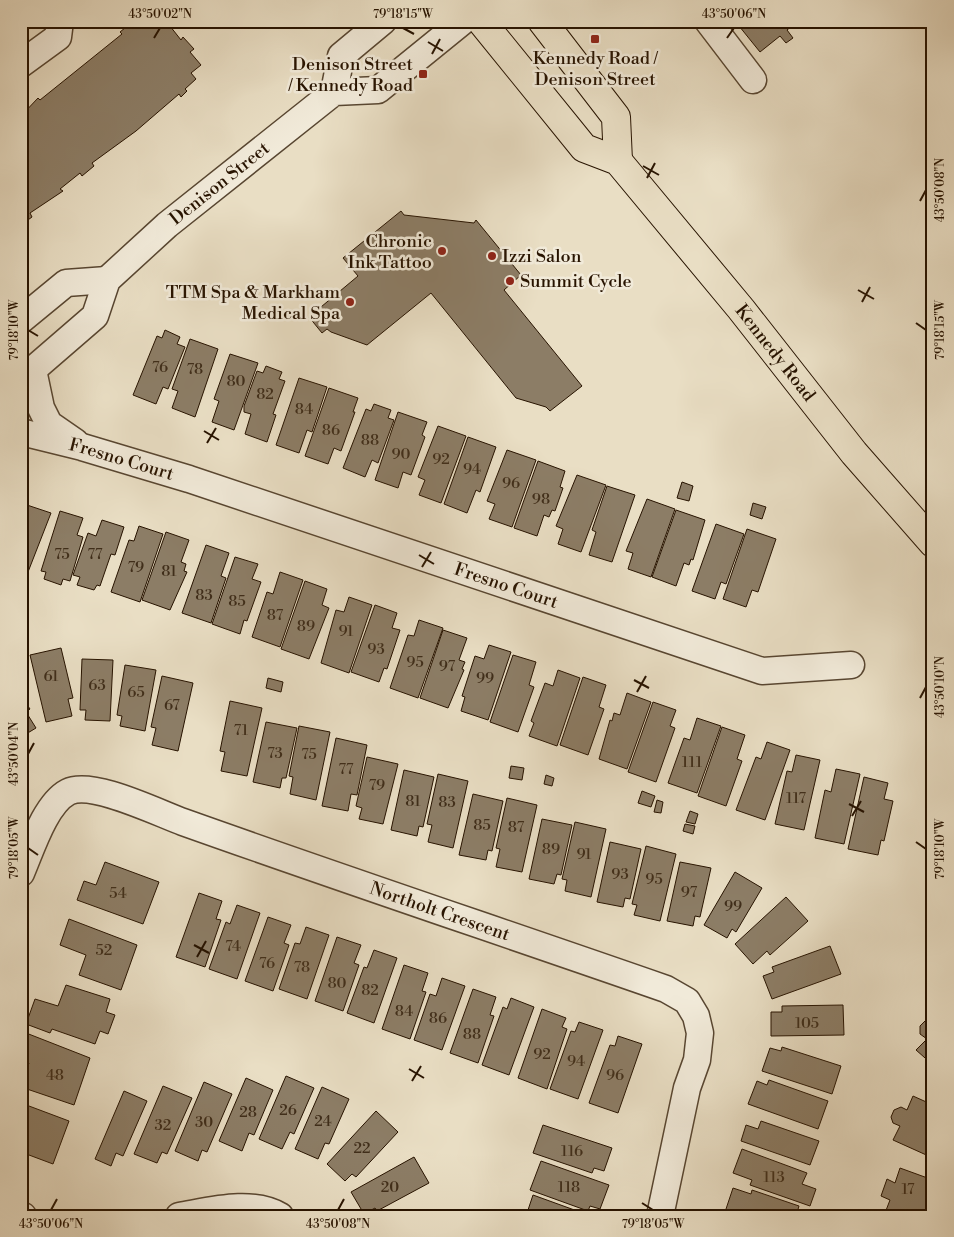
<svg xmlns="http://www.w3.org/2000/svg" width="954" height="1237" viewBox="0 0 954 1237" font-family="'Libre Bodoni',serif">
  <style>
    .building { fill: #8c7d66; stroke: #271300 }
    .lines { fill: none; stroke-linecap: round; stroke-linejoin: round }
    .minor-casing { stroke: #584631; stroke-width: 29 }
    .major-casing { stroke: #271300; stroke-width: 30 }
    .minor { stroke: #f1ead9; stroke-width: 26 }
    .major { stroke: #e9dec4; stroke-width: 28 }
    .ticks { fill: none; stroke: #271300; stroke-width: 2 }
    .poi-dot { fill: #8f2418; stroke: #f1ead9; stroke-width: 2 }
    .labels { text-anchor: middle; stroke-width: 5; stroke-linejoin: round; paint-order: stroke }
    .number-label { font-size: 15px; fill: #402e1a }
    .poi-label { font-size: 18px; fill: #271300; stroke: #f1ead9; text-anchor: end }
    .street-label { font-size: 18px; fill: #271300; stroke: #f1ead9 }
    .neatline { fill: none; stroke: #271300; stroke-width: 2 }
    .ticks-label { font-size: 12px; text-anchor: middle; fill: #271300 }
  </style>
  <rect width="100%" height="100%" fill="#e9dec4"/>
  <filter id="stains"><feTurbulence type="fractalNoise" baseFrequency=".004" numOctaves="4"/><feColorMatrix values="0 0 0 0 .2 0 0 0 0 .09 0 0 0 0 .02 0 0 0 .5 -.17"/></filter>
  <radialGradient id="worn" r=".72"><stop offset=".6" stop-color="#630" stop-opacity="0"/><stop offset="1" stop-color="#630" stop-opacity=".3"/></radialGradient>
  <g class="building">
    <path d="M130 21H166L181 40 183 37 194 49 190 52 201 65 191 73 196 79 185 89 187 91 181 97 179 94 136 131 92 163 94 166 82 176 80 173 60 189 63 191 30 213 32 217 21 225V116L38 98 40 100 122 34 120 32 131 23Z"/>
    <path d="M735 21H798L787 30 793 38 786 43 780 36 760 52Z"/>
    <path d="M401 211 404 215 474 223 476 220 521 275 504 290 582 386 550 411 546 407 516 398 431 293 367 345 331 332 327 329 322 333 309 317 358 276 343 258Z"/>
    <path d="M165 330 180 337 177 344 185 347 168 389 163 387 156 404 133 395 157 336 162 338Z"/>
    <path d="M190 339 218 349 195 417 172 408 178 391 172 389Z"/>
    <path d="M230 354 258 363 234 430 212 422 219 401 214 399Z"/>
    <path d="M266 366 282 372 279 379 285 381 273 414 276 415 267 442 245 434 251 414 244 412V406L257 371 263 373Z"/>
    <path d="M299 378 327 387 312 432 307 430 299 453 276 445Z"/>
    <path d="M329 388 358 398 353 412H355L341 451 334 448 328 464 305 456Z"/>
    <path d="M374 404 391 410 388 418 394 420 378 463 372 460 365 477 343 468 366 409 371 411Z"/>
    <path d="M398 412 427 422 422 435 425 437 411 475 403 472 398 488 375 480Z"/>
    <path d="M438 426 466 436 441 503 419 495 425 480 418 477Z"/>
    <path d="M468 437 496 447 480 492 476 490 467 513 444 504Z"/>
    <path d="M507 450 536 460 512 527 489 519 495 504 487 501Z"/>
    <path d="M538 461 565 471 560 487 563 488 555 511 552 510 549 517 544 515 537 536 514 528Z"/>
    <path d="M577 475 606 485 581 552 558 544 563 529 556 526Z"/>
    <path d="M682 482 693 486 689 501 677 498Z"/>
    <path d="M607 486 635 495 612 562 589 555 596 532 592 530Z"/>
    <path d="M647 499 675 509 651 577 628 569 633 553 626 551Z"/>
    <path d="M753 503 766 507 762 519 750 515Z"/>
    <path d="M27 505 51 513 28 572 24 570 21 577V521Z"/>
    <path d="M676 510 705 520 693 560 691 559 689 565 684 563 676 586 652 577Z"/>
    <path d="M60 511 83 518 77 535 83 537 70 581 63 579 61 585 44 579 46 572 41 571Z"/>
    <path d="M102 520 124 527 115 555 111 554 100 586 97 585 94 590 77 585 80 577 73 575 88 533 96 536Z"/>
    <path d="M716 524 744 534 726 584 721 582 715 599 692 591Z"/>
    <path d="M139 526 163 534 140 602 111 592 129 540 134 541Z"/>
    <path d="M747 529 776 539 758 592 752 590 746 607 723 599Z"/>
    <path d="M166 532 189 540 181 562 186 564 184 571 187 572 170 610 142 600Z"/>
    <path d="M206 545 229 553 221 576 226 578 211 623 182 613Z"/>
    <path d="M235 557 258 564 252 579 261 582 247 621 244 620 240 634 212 624Z"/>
    <path d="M280 572 303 580 280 647 252 637 267 592 273 594Z"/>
    <path d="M305 581 327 589 322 605 329 608 309 659 281 649Z"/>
    <path d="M349 597 372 605 349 673 321 663 336 610 344 612Z"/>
    <path d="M375 605 397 613 392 628 400 630 387 669 384 668 379 682 351 672Z"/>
    <path d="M419 620 443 628 418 698 390 688 408 635 414 636Z"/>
    <path d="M443 630 467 638 459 660 465 662 462 669 464 670 448 708 420 698Z"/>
    <path d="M489 645 511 652 488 720 461 711 465 697 462 696 475 656 484 659Z"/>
    <path d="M61 648 73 698 68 699 72 716 46 722 30 655Z"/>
    <path d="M513 655 536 662 529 685 534 687 518 732 490 722Z"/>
    <path d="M82 659 113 660 110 721 85 720 86 710H80Z"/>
    <path d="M125 665 156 670 145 731 120 726 122 716 117 715Z"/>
    <path d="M558 670 580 678 557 746 529 736 534 723 531 721 545 683 553 686Z"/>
    <path d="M162 676 193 683 178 751 152 745 156 728 151 727Z"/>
    <path d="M583 677 606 685 599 707 604 709 588 755 560 745Z"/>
    <path d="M268 678 283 682 281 692 266 688Z"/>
    <path d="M627 693 651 702 627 769 599 759 610 720 612 721 614 713 620 715Z"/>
    <path d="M21 696 30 709 26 712 36 728 21 737Z"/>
    <path d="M230 701 262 708 247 776 221 771 225 752 220 751Z"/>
    <path d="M653 702 676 710 670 726 675 728 656 782 628 772Z"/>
    <path d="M697 718 721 726 697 793 668 783 684 738 690 740Z"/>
    <path d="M266 722 297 728 286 778H282L280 788 253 782Z"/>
    <path d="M299 726 330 732 316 800 290 794 293 777 289 776Z"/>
    <path d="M722 727 745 735 737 759 742 761 726 806 698 796Z"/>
    <path d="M336 738 367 745 357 795 351 794 348 811 322 806Z"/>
    <path d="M767 742 790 750 765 820 736 810 756 757 761 759Z"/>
    <path d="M796 755 820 760 804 830 775 824 787 771 792 772Z"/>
    <path d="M367 757 398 764 383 824 359 819 362 808 356 806Z"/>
    <path d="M511 766 524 768 522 780 509 778Z"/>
    <path d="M836 769 860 774 844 844 815 838 825 790 831 792Z"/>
    <path d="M404 770 434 777 423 827 419 826 417 836 391 830Z"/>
    <path d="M438 774 468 781 453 848 428 842 432 825 427 824Z"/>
    <path d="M546 775 554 778 552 786 544 784Z"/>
    <path d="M864 777 888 783 884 799 893 801 884 841 881 840 878 855 848 849Z"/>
    <path d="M642 791 655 796 651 807 638 803Z"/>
    <path d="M473 794 503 801 492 851 488 850 486 860 459 855Z"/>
    <path d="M507 798 537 805 522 872 496 867 500 849 496 848Z"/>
    <path d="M657 800 663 802 661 813 654 812Z"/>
    <path d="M690 811 698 814 695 824 686 822Z"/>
    <path d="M542 819 572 825 561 875 557 874 554 884 529 879Z"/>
    <path d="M575 822 606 829 591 897 565 891 567 880 562 879Z"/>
    <path d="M685 824 695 826 693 834 683 831Z"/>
    <path d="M610 842 641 849 630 899 625 898 623 907 597 902Z"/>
    <path d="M646 846 676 854 660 921 634 915 637 905 632 904Z"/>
    <path d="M105 862 159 882 143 924 77 900 84 881 96 885Z"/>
    <path d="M680 862 711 868 700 917 695 916 693 926 667 921Z"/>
    <path d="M735 872 762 888 736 932 732 929 727 938 704 925Z"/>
    <path d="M199 893 222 901 216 919 221 920 205 967 176 957Z"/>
    <path d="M786 897 808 921 770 955 767 951 753 964 735 944Z"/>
    <path d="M237 905 260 913 237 979 209 969 226 922 230 924Z"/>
    <path d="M268 917 291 925 284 943 289 945 273 991 245 981Z"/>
    <path d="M69 919 137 945 121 990 79 975 86 955 60 945Z"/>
    <path d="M306 927 329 935 307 999 279 989 295 943 300 944Z"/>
    <path d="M337 937 361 945 354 963 359 965 343 1011 315 1001Z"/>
    <path d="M830 946 841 974 772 999 763 976 774 972 772 967Z"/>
    <path d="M374 950 397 958 374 1023 347 1013 364 967 367 968Z"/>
    <path d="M404 965 428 973 422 991 426 992 410 1039 382 1029Z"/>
    <path d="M442 978 465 986 442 1050 414 1040 430 994 436 996Z"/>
    <path d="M66 985 110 999 106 1012 115 1015 108 1034 100 1031 95 1044 52 1029 50 1033 26 1024 35 999 58 1006Z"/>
    <path d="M473 989 496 997 490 1015 494 1016 478 1063 450 1053Z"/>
    <path d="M511 998 534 1007 509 1075 482 1065 503 1007 507 1009Z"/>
    <path d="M843 1005 844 1035 771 1036V1012H782V1006Z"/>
    <path d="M542 1009 566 1018 562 1027 567 1029 547 1089 518 1078Z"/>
    <path d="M925 1021H933V1065L916 1050 927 1039 920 1034V1026Z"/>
    <path d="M579 1022 603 1030 578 1099 550 1089 571 1031 575 1032Z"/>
    <path d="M21 1031 90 1058 74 1105 21 1087 29 1063 21 1061Z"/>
    <path d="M618 1036 642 1044 618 1113 589 1103 610 1045 615 1046Z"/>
    <path d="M782 1047 841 1066 832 1094 762 1071 770 1048 781 1051Z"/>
    <path d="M286 1076 314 1088 294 1134 290 1132 282 1149 259 1139Z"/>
    <path d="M246 1078 273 1090 254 1135 249 1133 242 1151 219 1141Z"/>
    <path d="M769 1080 828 1101 818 1129 748 1104 757 1081 767 1085Z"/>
    <path d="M204 1082 232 1094 207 1152 202 1150 198 1161 175 1151Z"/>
    <path d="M163 1086 192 1098 167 1154 162 1152 157 1163 134 1154Z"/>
    <path d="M322 1087 349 1099 329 1144 325 1143 318 1159 295 1149Z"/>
    <path d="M124 1091 147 1101 123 1156 116 1153 111 1166 95 1159Z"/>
    <path d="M913 1096 933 1105V1158L893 1140 900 1126 893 1123 891 1117 894 1110 901 1107 907 1110Z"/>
    <path d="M21 1103 69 1121 53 1164 21 1152Z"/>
    <path d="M376 1111 398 1132 356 1177 352 1174 345 1181 327 1164Z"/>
    <path d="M761 1121 819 1141 810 1165 741 1141 746 1125 758 1129Z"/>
    <path d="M543 1125 612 1148 604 1171 594 1168 592 1173 533 1153Z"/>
    <path d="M742 1149 807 1173 802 1184 816 1189 810 1206 750 1185 752 1180 733 1173Z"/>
    <path d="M414 1157 429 1183 377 1211 375 1208 364 1214 351 1192Z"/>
    <path d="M541 1161 609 1185 600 1209 590 1206 588 1211 530 1190Z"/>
    <path d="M900 1168 933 1180V1216H891L885 1213 890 1200 881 1196 887 1179 895 1183Z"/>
    <path d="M733 1188 751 1194 752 1190 799 1206 796 1216H735L725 1212Z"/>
    <path d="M533 1195 591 1216H526Z"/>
  </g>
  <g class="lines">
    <defs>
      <g id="minor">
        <path d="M708 21 753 80"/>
        <path d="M21 64 58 37 60 21"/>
        <path d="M334 92 341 56 383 21"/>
        <path d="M21 320 66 283 107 280"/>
        <path d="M33 370 41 408 49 424 75 442"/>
        <path id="s1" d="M21 380 95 316 107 280 167 225 334 92 378 90 463 21"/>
        <path id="s2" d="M21 432 82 447 189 479 762 671 851 665"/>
        <path id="s3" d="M21 873C31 850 45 804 68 792 92 780 158 813 183 822 343 879 505 933 666 989L687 1001 696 1016 700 1033 697 1060 687 1088 660 1216"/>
        <path d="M21 1215 23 1216"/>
        <path d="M179 1216C209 1211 252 1199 280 1216"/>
      </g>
      <g id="major">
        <path id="s4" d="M481 21 584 148 618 161 741 309 854 453 933 543"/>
        <path d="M542 21 616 117 618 161"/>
      </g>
    </defs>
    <use href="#minor" class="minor-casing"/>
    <use href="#major" class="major-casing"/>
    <use href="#minor" class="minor"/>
    <use href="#major" class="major"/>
  </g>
  <path class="ticks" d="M403 28 414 34M154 38 160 28M727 38 734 28M428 42 443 51M432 54 440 39M643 166 659 175M647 178 655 163M920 201 926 190M858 290 874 299M862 302 870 287M916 323 926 330M28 330 38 336M204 431 219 440M207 443 216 428M419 555 434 564M422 567 431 552M634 680 649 688M637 692 646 676M920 698 926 687M28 754 34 743M849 804 864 812M852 816 861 801M916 842 926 849M28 848 38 855M194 945 209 953M197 957 206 941M409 1069 424 1078M412 1081 421 1066M642 1203 653 1210M51 1210 57 1199M338 1210 344 1199"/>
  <g class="poi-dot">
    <rect x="590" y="34" width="10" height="10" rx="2.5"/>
    <rect x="418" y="69" width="10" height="10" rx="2.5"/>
    <circle cx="442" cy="251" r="5"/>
    <circle cx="492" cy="256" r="5"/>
    <circle cx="510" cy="281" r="5"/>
    <circle cx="350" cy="302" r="5"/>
  </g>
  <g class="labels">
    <g class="number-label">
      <text x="160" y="372">76</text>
      <text x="195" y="374">78</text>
      <text x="236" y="386">80</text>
      <text x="265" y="399">82</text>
      <text x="304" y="414">84</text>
      <text x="331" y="435">86</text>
      <text x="370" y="445">88</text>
      <text x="401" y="459">90</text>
      <text x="441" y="464">92</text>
      <text x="472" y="474">94</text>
      <text x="511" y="488">96</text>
      <text x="541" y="504">98</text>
      <text x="62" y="559">75</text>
      <text x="95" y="559">77</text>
      <text x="136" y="572">79</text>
      <text x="169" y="576">81</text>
      <text x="204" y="600">83</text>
      <text x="237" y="606">85</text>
      <text x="275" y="620">87</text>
      <text x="306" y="631">89</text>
      <text x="346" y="636">91</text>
      <text x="376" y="654">93</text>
      <text x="415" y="667">95</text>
      <text x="447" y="671">97</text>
      <text x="51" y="681">61</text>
      <text x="485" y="683">99</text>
      <text x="97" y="690">63</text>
      <text x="136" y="697">65</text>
      <text x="172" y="710">67</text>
      <text x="241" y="735">71</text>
      <text x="275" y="758">73</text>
      <text x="309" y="759">75</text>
      <text x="692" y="767">111</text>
      <text x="346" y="774">77</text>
      <text x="377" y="790">79</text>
      <text x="796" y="803">117</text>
      <text x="413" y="806">81</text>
      <text x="447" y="807">83</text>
      <text x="482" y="830">85</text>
      <text x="516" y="832">87</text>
      <text x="551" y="854">89</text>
      <text x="584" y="859">91</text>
      <text x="620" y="879">93</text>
      <text x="654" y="884">95</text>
      <text x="689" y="897">97</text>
      <text x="118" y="898">54</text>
      <text x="733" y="911">99</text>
      <text x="233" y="951">74</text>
      <text x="104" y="955">52</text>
      <text x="267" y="968">76</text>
      <text x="302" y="972">78</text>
      <text x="337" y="988">80</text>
      <text x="370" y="995">82</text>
      <text x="404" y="1016">84</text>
      <text x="438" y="1023">86</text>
      <text x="807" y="1028">105</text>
      <text x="472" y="1039">88</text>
      <text x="542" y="1059">92</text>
      <text x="576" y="1066">94</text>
      <text x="55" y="1080">48</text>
      <text x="615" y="1080">96</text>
      <text x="288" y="1115">26</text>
      <text x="248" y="1117">28</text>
      <text x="323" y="1126">24</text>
      <text x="204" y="1127">30</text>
      <text x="163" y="1130">32</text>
      <text x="362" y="1153">22</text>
      <text x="572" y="1156">116</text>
      <text x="774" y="1182">113</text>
      <text x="390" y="1192">20</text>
      <text x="569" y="1192">118</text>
      <text x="908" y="1194">17</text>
    </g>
    <g class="poi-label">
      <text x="595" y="64" text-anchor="middle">Kennedy Road /<tspan x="595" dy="21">Denison Street</tspan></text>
      <text x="413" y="70">Denison Street<tspan x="413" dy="21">/ Kennedy Road</tspan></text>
      <text x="432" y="247">Chronic<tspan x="432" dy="21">Ink Tattoo</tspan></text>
      <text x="502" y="262" text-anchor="start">Izzi Salon</text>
      <text x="520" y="287" text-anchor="start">Summit Cycle</text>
      <text x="340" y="298">TTM Spa &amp; Markham<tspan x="340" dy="21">Medical Spa</tspan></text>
    </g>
    <g class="street-label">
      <text dy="6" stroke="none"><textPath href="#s1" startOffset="284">Denison Street</textPath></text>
      <text dy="6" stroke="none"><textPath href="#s4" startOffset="448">Kennedy Road</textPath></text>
      <text dy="6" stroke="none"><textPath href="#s2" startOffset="104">Fresno Court</textPath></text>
      <text dy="6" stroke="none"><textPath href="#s2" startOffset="509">Fresno Court</textPath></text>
      <text dy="6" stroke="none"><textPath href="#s3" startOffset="488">Northolt Crescent</textPath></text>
    </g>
  </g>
  <rect width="954" height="1237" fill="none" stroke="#e9dec4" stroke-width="55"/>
  <rect x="28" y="28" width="898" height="1182" class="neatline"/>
  <g class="ticks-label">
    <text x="160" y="18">43°50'02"N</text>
    <text x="403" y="18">79°18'15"W</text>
    <text x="734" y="18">43°50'06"N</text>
    <text transform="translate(940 190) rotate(-90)" y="4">43°50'08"N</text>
    <text transform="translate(14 330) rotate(-90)" y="4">79°18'10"W</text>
    <text transform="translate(940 330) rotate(-90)" y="4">79°18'15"W</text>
    <text transform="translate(940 687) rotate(-90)" y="4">43°50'10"N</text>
    <text transform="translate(14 754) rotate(-90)" y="4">43°50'04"N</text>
    <text transform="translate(14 848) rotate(-90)" y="4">79°18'05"W</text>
    <text transform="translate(940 849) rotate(-90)" y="4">79°18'10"W</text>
    <text x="51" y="1228">43°50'06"N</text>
    <text x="338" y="1228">43°50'08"N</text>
    <text x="653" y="1228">79°18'05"W</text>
  </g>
  <rect width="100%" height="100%" filter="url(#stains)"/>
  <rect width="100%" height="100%" fill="url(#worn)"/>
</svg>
